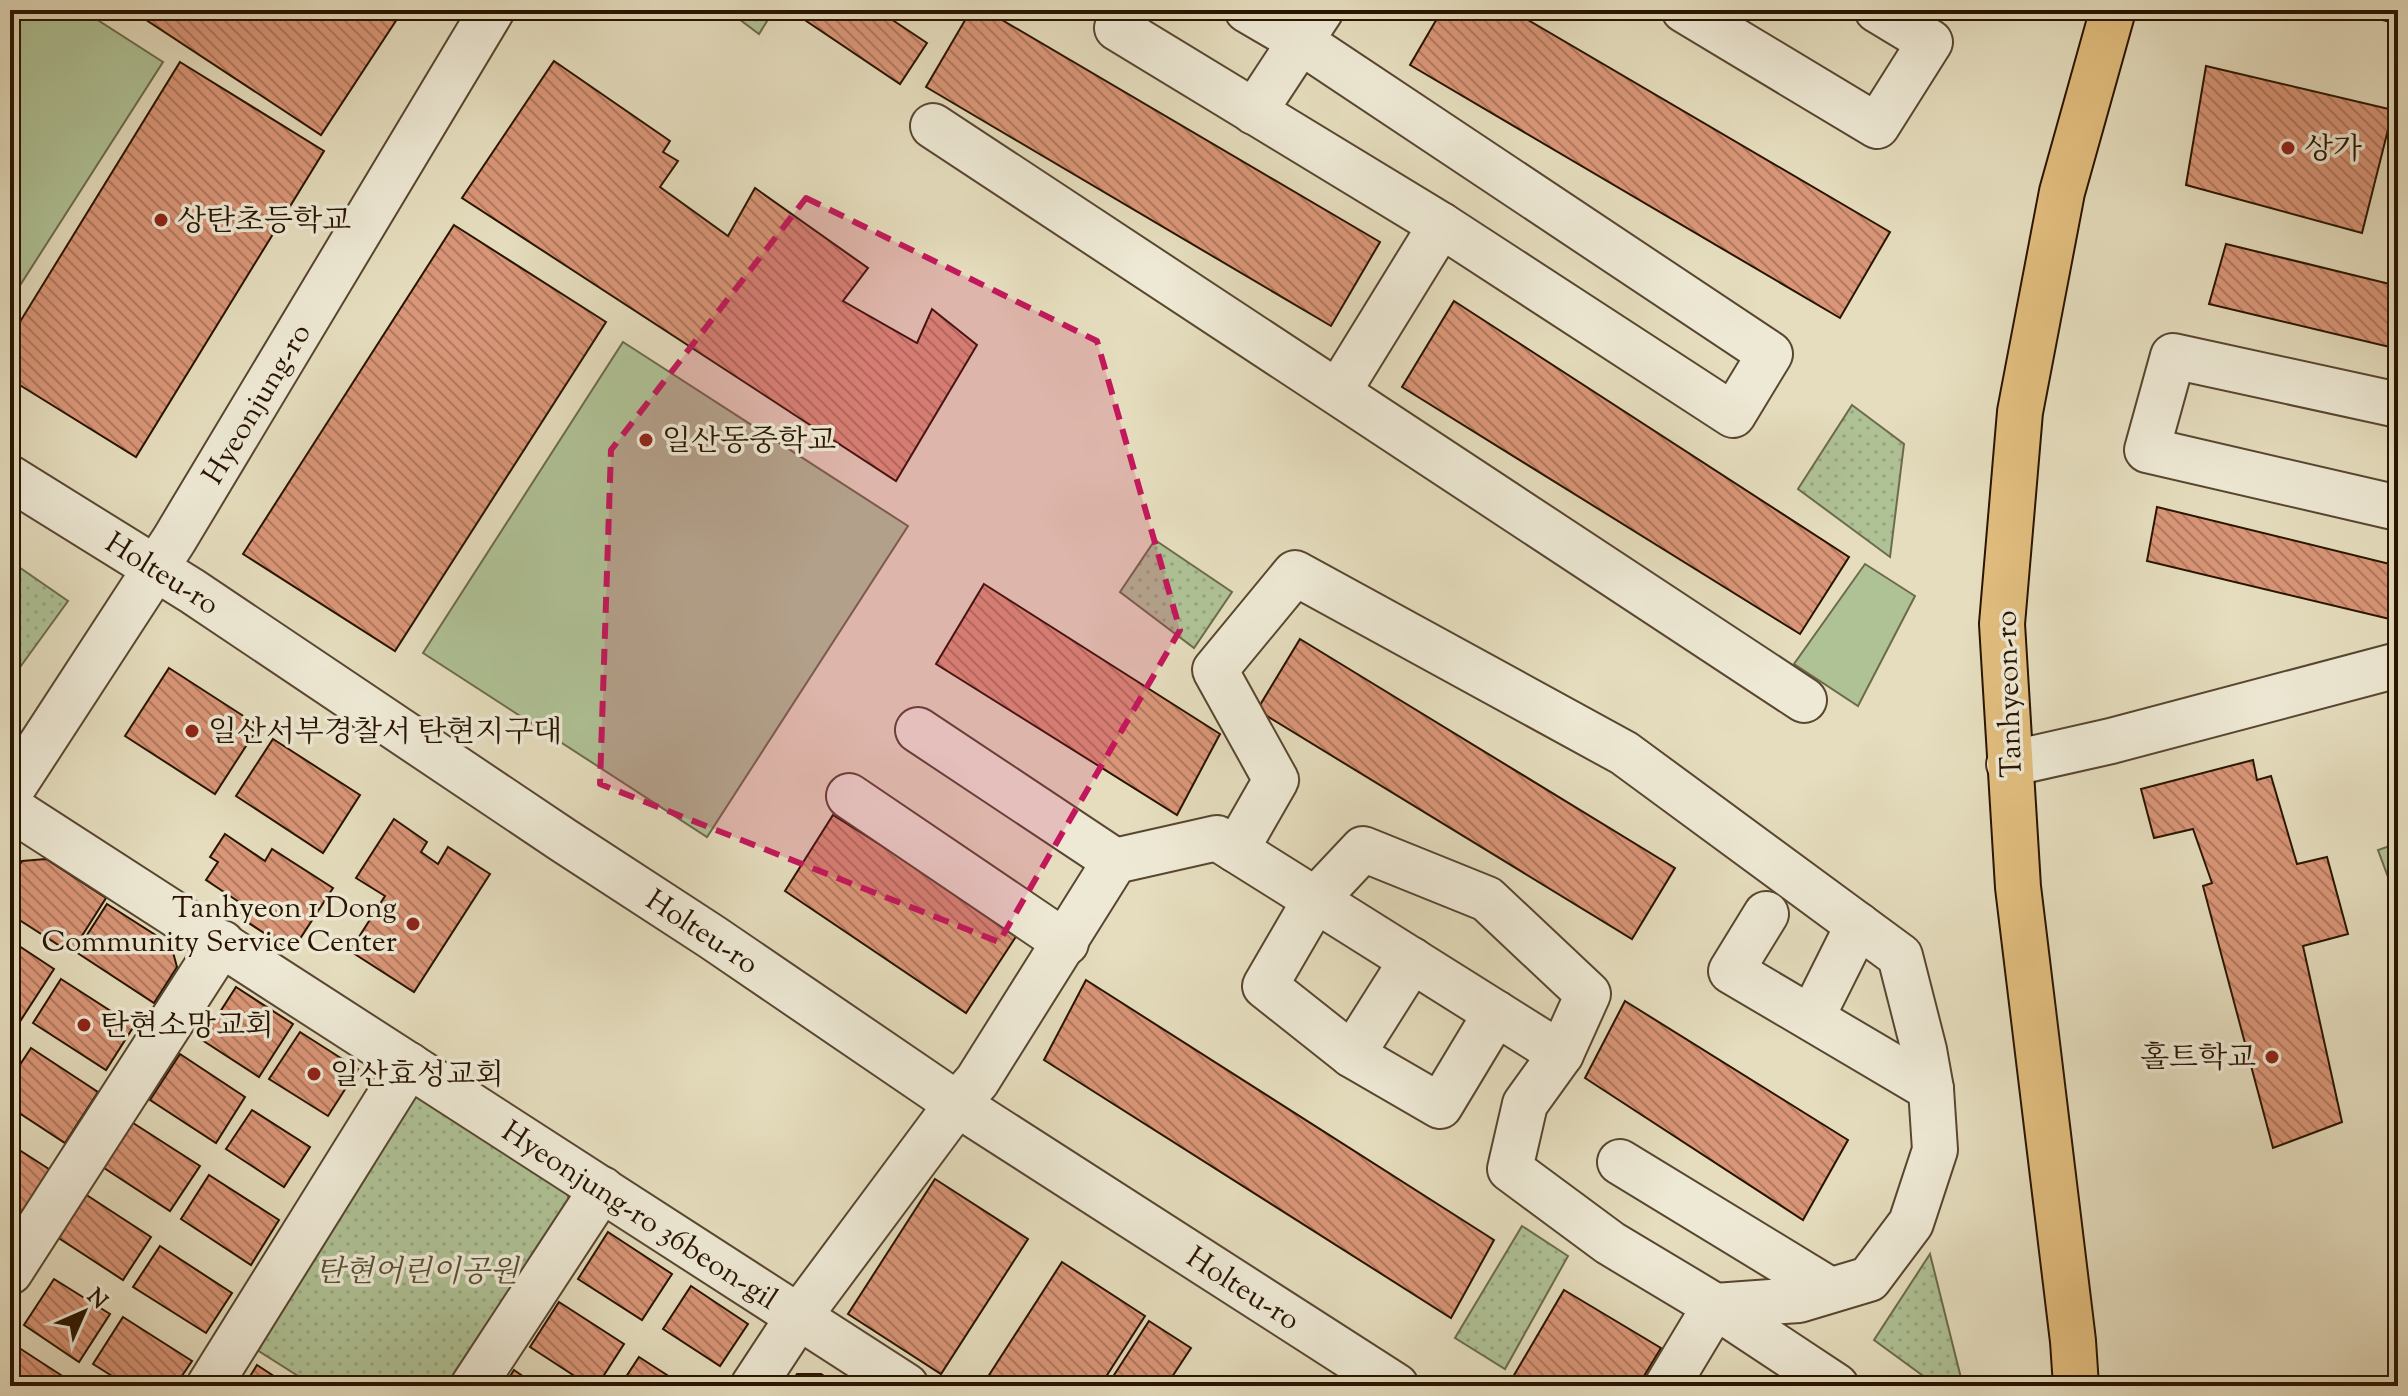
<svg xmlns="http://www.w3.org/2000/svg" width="2408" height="1396" viewBox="0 0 2408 1396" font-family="'Sorts Mill Goudy','Noto Serif KR',serif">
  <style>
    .green { fill: #afc296; stroke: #6c6b4b; stroke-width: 2 }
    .park { fill: url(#park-dots); stroke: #6c6b4b; stroke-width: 2 }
    .building { fill: url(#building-back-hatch); stroke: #291400; stroke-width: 2 }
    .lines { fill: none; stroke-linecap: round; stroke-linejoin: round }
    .minor-casing { stroke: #584630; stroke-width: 48 }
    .major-casing { stroke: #291400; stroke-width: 48 }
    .minor { stroke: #eee9d5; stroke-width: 44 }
    .major { stroke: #e2be7f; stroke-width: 44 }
    .marked { fill: #c2185b; fill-opacity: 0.2; stroke: #c2185b; stroke-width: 6; stroke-dasharray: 16 10; stroke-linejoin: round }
    .poi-dot { fill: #8f2418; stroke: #eee9d5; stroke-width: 3 }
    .labels { text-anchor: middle; stroke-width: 7; stroke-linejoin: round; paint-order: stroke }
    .poi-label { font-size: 30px; fill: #291400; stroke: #eee9d5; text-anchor: start }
    .street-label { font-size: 30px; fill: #291400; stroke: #eee9d5 }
    .park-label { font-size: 30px; font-style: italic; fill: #585134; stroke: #eee9d5 }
  </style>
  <defs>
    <pattern id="park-dots" width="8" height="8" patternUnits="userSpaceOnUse" patternTransform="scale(2)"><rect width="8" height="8" fill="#afc296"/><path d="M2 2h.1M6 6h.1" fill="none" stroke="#97a680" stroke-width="1.8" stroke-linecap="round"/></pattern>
    <pattern id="building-back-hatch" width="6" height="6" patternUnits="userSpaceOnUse" patternTransform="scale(2)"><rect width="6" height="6" fill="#da9678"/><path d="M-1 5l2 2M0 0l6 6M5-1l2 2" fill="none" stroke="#b17960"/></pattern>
  </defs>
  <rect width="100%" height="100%" fill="#e5ddbe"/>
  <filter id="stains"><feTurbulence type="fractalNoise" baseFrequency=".0025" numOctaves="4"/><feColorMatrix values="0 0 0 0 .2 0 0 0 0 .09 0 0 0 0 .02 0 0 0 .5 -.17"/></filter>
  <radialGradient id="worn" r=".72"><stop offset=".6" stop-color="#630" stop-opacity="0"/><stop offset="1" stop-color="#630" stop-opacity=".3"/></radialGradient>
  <g class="green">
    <path d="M10 10H82L163 62 10 301Z"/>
    <path d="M623 342 908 526 707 837 423 653Z"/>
    <path d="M1865 564 1915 596 1858 706 1794 664Z"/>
    <path d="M2398 843V904L2378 850Z"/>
  </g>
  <g class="park">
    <path d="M727 10H774L759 34Z"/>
    <path d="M1852 405 1904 444 1890 557 1798 489Z"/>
    <path d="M1155 540 1232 592 1194 648 1120 592Z"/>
    <path d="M16 565 68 601 10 681V575Z"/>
    <path d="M430 1096 567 1193 573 1214 465 1386H314L249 1345 404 1098Z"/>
    <path d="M1522 1226 1568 1256 1505 1369 1455 1338Z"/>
    <path d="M1930 1254 1963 1386H1937L1874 1340Z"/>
  </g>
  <g class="building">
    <path d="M131 10H403L321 135Z"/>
    <path d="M790 10H901L894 21 927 43 900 84Z"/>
    <path d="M971 10H985L1380 242 1331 326 926 87Z"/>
    <path d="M1442 10H1511L1890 232 1840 318 1410 65Z"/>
    <path d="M2343 10H2398V24Z"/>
    <path d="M554 61 670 141 663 152 678 161 660 187 728 236 755 188 868 268 843 301 917 343 932 309 977 345 896 481 462 198Z"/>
    <path d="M180 62 324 151 136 457 10 379V338Z"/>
    <path d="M2206 66 2393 110 2362 233 2186 185Z"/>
    <path d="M454 225 606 322 395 651 243 554Z"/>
    <path d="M2226 244 2398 286V349L2209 304Z"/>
    <path d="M1454 301 1849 557 1800 634 1402 387Z"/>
    <path d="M2157 507 2398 566V621L2147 561Z"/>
    <path d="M984 584 1220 734 1177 815 936 664Z"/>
    <path d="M1300 639 1675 868 1632 939 1257 710Z"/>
    <path d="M169 668 259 726 215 794 125 736Z"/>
    <path d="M273 739 360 795 323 853 236 796Z"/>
    <path d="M2253 760 2257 780 2271 776 2297 864 2327 857 2348 934 2303 946 2342 1122 2273 1148 2203 886 2212 883 2193 829 2154 838 2141 789Z"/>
    <path d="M833 815 1019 932 966 1013 785 891Z"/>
    <path d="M394 819 427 842 421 852 438 864 448 847 490 874 414 992 350 951 385 896 356 878Z"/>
    <path d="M225 834 265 861 272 849 333 888 292 951 233 913 239 902 206 880 218 862 210 857Z"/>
    <path d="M46 859 106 898 71 953 10 914V880L22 861Z"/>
    <path d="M107 904 171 945 177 967 154 1003 76 952Z"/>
    <path d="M10 940 54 969 19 1023 10 1017Z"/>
    <path d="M61 979 134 1026 106 1070 33 1023Z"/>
    <path d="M1086 980 1494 1240 1451 1318 1044 1060Z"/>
    <path d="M236 987 293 1024 259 1077 202 1040Z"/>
    <path d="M1625 1001 1848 1140 1803 1220 1585 1078Z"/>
    <path d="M300 1032 358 1069 328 1116 269 1079Z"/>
    <path d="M31 1048 98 1092 65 1143 10 1107V1080Z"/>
    <path d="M180 1054 245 1097 216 1143 150 1100Z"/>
    <path d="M252 1110 310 1147 284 1187 226 1149Z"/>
    <path d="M130 1121 200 1166 170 1211 101 1166Z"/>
    <path d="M10 1144 52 1171 25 1214 10 1205Z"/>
    <path d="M209 1175 279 1220 251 1265 181 1219Z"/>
    <path d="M935 1179 1028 1239 941 1374 848 1314Z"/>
    <path d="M85 1194 151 1237 123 1280 57 1237Z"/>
    <path d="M608 1232 672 1274 642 1320 578 1279Z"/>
    <path d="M160 1246 232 1293 206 1333 133 1287Z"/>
    <path d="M1062 1262 1145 1316 1100 1386H982Z"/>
    <path d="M54 1279 110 1314 79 1362 24 1325Z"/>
    <path d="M691 1286 748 1324 720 1366 663 1329Z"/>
    <path d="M1564 1290 1661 1348 1638 1386H1528L1513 1377Z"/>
    <path d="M559 1302 624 1344 597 1386H590L530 1347Z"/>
    <path d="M123 1317 192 1361 175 1386H128L93 1364Z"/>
    <path d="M1149 1321 1191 1348 1166 1386H1107Z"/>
    <path d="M10 1342 67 1379 63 1386H10Z"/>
    <path d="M639 1357 684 1386H620Z"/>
    <path d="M257 1365 289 1386H244Z"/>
    <path d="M514 1370 537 1386H504Z"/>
    <path d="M797 1374H821L840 1386H789Z"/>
  </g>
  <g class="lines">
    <defs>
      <g id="minor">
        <path d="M1130 10 1117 28 1441 225 1733 415 1770 354 1300 41 1247 10"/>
        <path d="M1684 10 1877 126 1930 42 1877 10"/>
        <path d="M1254 112 1321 10"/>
        <path d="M933 126 1804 700"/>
        <path d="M1338 392 1441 225"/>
        <path d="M2398 405 2173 356 2147 450 2398 508"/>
        <path id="s1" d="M10 478 192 591 563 840 712 937 957 1104 1396 1386"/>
        <path d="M918 730 1115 861"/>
        <path d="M2009 764 2111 741 2398 665"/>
        <path id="s2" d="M10 792 174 540 492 10"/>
        <path d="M849 796 1066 943"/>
        <path id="s3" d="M10 808 906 1386"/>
        <path d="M1236 850 1276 780 1215 670 1295 573 1624 753 1900 956 1924 1050 1931 1089 1935 1150 1911 1223 1869 1279 1799 1300 1715 1306 1667 1386"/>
        <path d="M1766 914 1731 971 1931 1089"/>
        <path d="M1496 1013 1440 1106 1352 1055 1265 986 1315 900 1363 849 1487 899 1588 994 1561 1054"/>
        <path d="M1812 1017 1858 925"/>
        <path d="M1352 1055 1412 960"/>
        <path d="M1620 1162 1830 1290"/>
        <path d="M10 1272 222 943"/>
        <path d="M209 1386 409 1065"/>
        <path d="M473 1386 602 1189"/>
        <path d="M753 1386 797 1319 957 1104 977 1081 1115 861 1217 838 1561 1054 1525 1104 1510 1169 1610 1243 1715 1306 1836 1386"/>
      </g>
      <path id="major" d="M2076 1386 2073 1341 2018 887 2002 624 2020 412 2062 192 2113 10"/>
    </defs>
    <use href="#minor" class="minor-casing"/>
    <use href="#major" class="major-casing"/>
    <use href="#minor" class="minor"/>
    <use href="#major" class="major"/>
  </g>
  <path class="marked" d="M806 198 1097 341 1180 630 999 942 600 784 611 450Z"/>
  <g class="poi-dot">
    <circle cx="2288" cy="148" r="8"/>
    <circle cx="161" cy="220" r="8"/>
    <circle cx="646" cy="440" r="8"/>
    <circle cx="192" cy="731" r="8"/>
    <circle cx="413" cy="924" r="8"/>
    <circle cx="84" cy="1025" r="8"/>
    <circle cx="2272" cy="1057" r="8"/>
    <circle cx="314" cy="1074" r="8"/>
  </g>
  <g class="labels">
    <g class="poi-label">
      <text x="2304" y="158">상가</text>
      <text x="177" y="230">상탄초등학교</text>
      <text x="662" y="450">일산동중학교</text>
      <text x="208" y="741">일산서부경찰서 탄현지구대</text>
      <text x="397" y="917" text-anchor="end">Tanhyeon 1 Dong<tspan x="397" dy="34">Community Service Center</tspan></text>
      <text x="100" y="1035">탄현소망교회</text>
      <text x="2256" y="1067" text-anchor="end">홀트학교</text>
      <text x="330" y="1084">일산효성교회</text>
    </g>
    <g class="street-label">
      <text dy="10" stroke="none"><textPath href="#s2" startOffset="460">Hyeonjung-ro</textPath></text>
      <text dy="10" stroke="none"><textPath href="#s1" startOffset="180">Holteu-ro</textPath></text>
      <text transform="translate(2008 694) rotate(-92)" y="10">Tanhyeon-ro</text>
      <text dy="10" stroke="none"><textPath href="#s1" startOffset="828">Holteu-ro</textPath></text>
      <text dy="10" stroke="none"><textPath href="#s3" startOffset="750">Hyeonjung-ro 36beon-gil</textPath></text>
      <text dy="10" stroke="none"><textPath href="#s1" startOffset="1476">Holteu-ro</textPath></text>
    </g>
    <g class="park-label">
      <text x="417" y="1281">탄현어린이공원</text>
    </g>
  </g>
  <rect width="2408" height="1396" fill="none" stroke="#e5ddbe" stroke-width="40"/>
  <rect x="12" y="12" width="2384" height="1372" fill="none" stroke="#291400" stroke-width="4"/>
  <rect x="20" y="20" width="2368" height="1356" fill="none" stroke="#291400" stroke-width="2"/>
  <g transform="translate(84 1312) rotate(45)" stroke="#eee9d5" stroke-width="6" paint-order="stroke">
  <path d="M0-6L14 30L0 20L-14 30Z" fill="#291400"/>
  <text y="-12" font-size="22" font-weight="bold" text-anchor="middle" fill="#291400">N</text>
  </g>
  <rect width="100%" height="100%" filter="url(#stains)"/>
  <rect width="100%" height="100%" fill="url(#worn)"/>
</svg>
